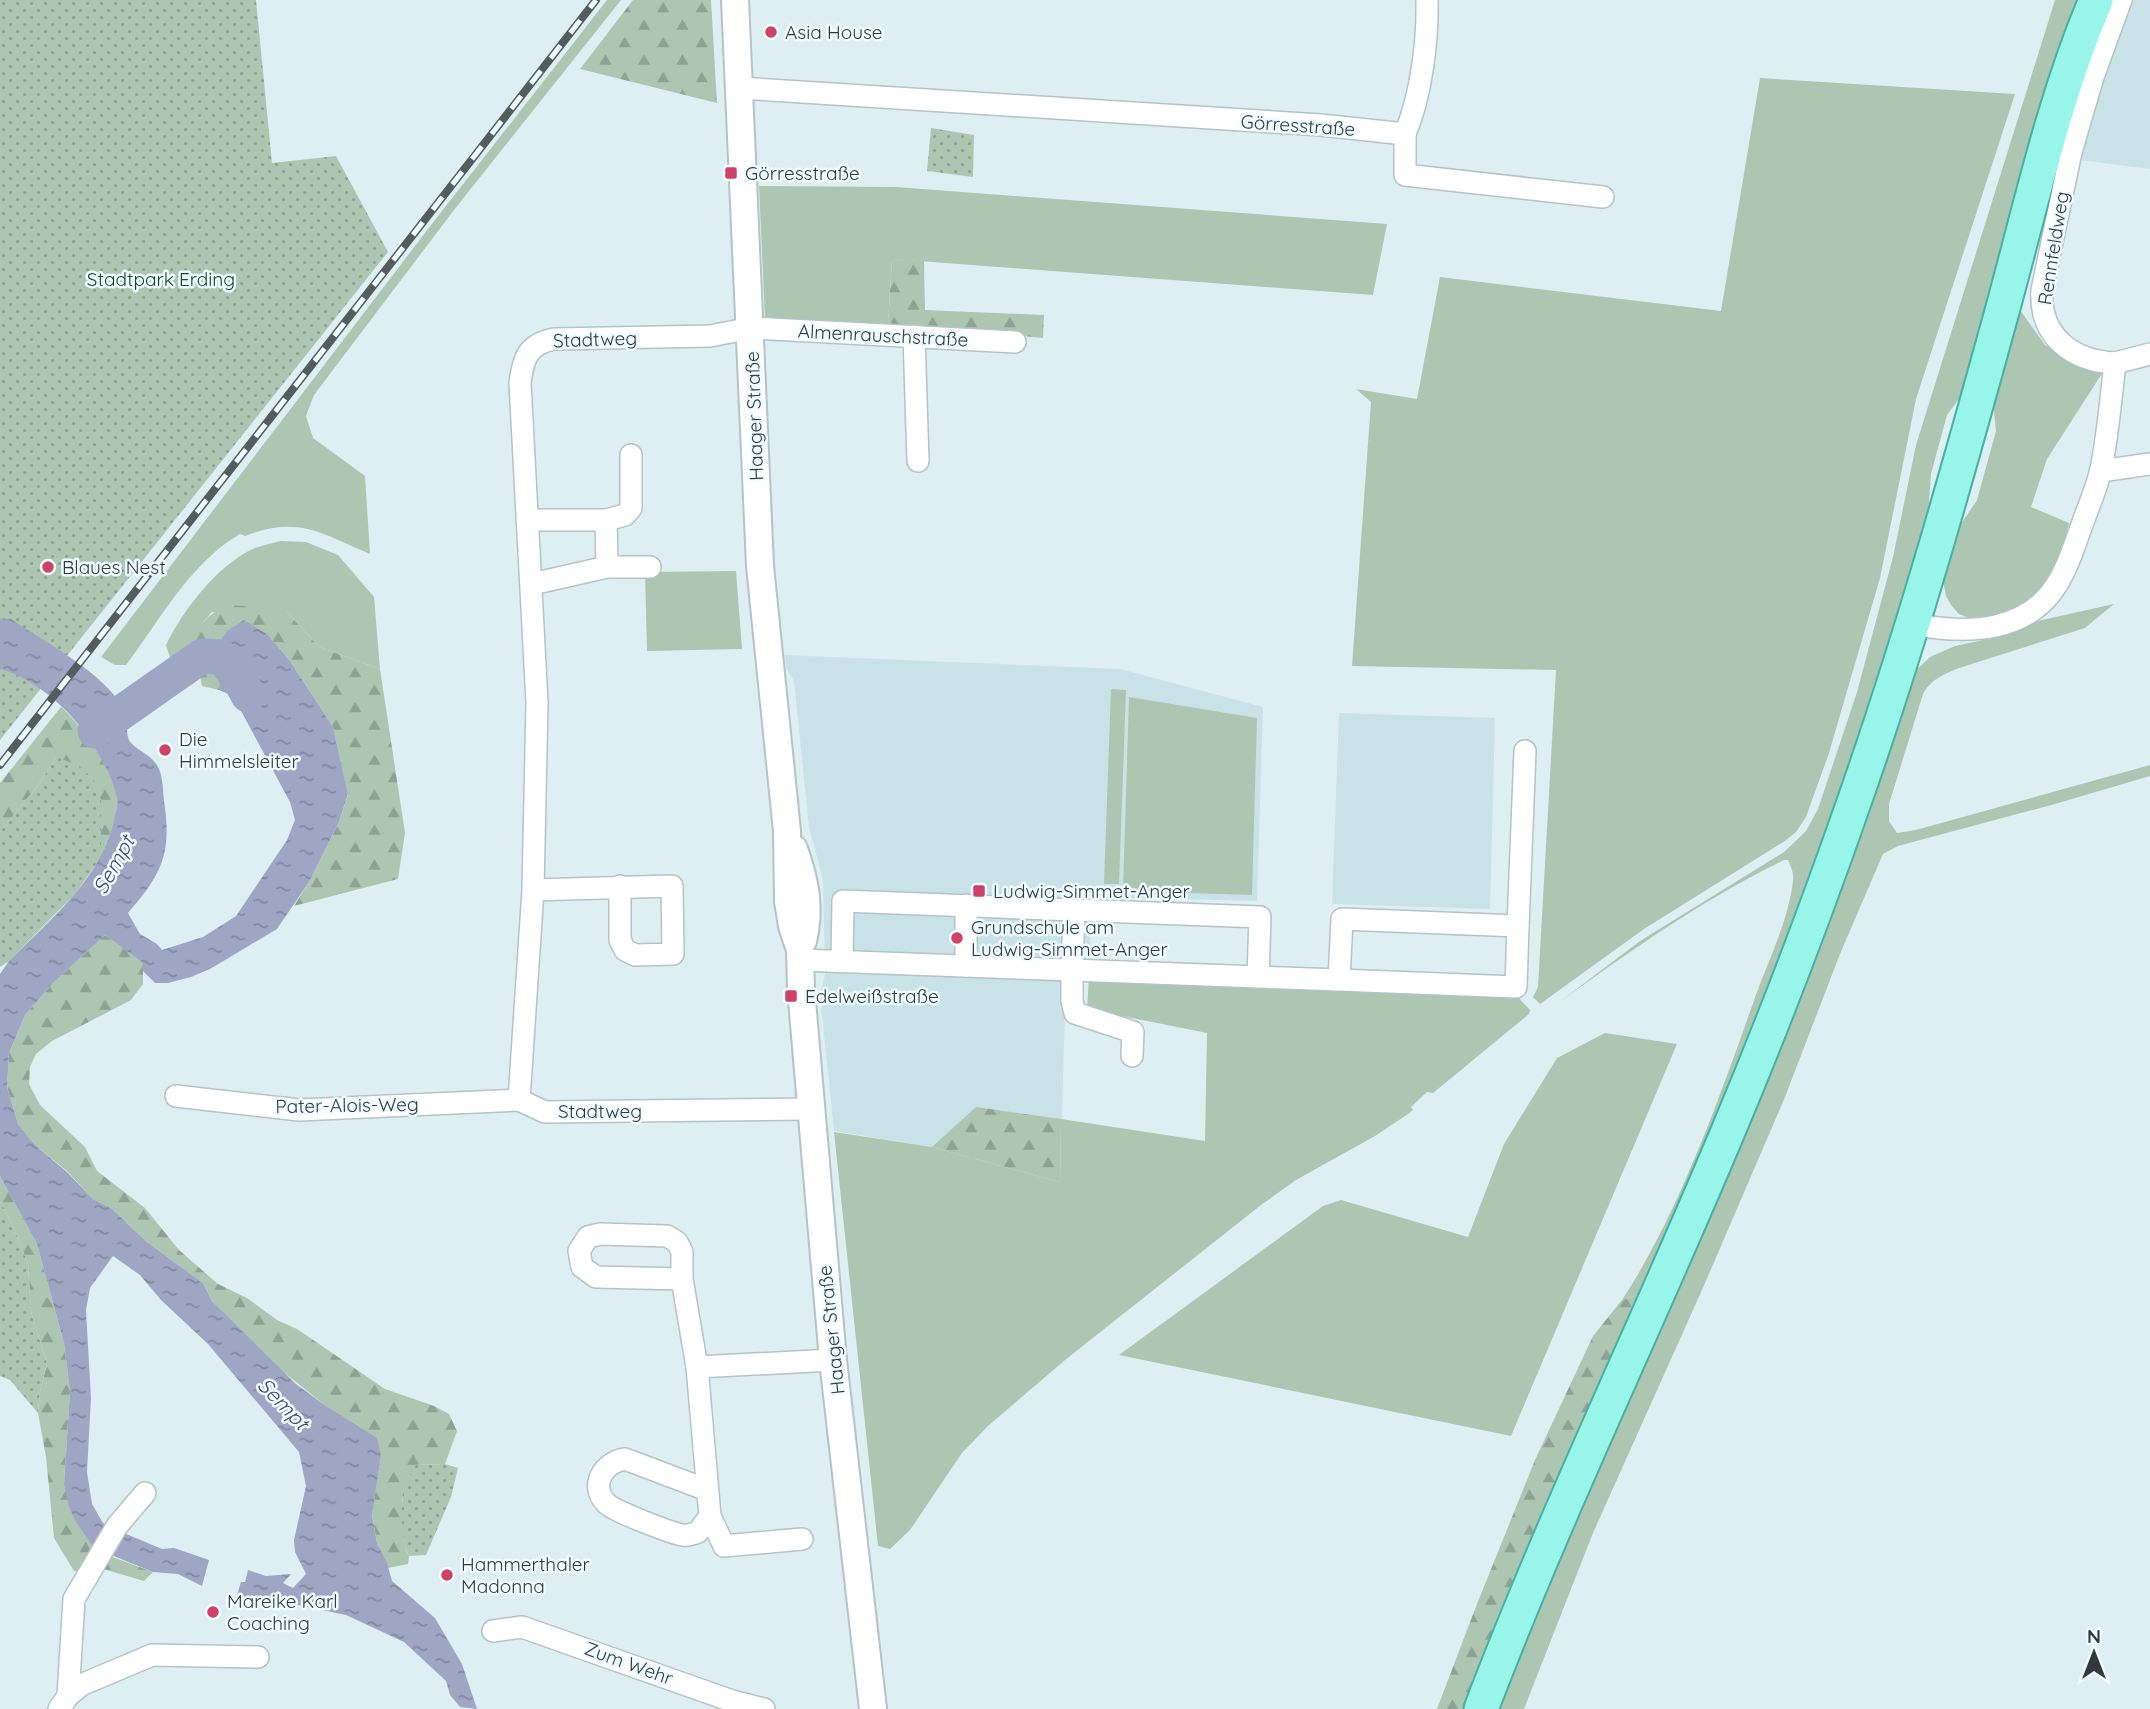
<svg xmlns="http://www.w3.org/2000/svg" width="2150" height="1709" viewBox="0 0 2150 1709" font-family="Quicksand,sans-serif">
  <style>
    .built { fill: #c9e2e8 }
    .grass { fill: #adc6b2 }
    .forest { fill: url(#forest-firs) }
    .park { fill: url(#park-dots) }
    .water { fill: url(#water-ripples) }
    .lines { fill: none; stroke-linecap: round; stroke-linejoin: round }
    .river { stroke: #9fa6c4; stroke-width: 35 }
    .minor-casing { stroke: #b3c3c7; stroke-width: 24 }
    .tertiary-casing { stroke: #b3c3c7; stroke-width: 30 }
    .primary-casing { stroke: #48afa2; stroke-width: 37 }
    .minor { stroke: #fff; stroke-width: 21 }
    .tertiary { stroke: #fff; stroke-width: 26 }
    .primary { stroke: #98f5e9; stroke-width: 33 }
    .rail-casing { stroke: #545d5e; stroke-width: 8 }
    .rail { stroke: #eefcff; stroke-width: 5; stroke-dasharray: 16; stroke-linecap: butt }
    .poi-dot { fill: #d04168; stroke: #eefcff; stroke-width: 2.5 }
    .labels { text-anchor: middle; stroke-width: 5; stroke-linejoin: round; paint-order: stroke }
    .poi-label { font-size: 19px; fill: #32393a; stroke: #eefcff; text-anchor: start }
    .street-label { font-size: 19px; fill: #32393a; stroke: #eefcff }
    .park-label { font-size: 19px; fill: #164627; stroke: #eefcff }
    .water-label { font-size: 21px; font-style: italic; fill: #434a77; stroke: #eefcff }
  </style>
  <defs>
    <pattern id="forest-firs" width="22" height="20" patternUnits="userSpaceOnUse" patternTransform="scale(1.75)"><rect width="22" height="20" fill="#adc6b2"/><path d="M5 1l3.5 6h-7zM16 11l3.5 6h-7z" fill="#8da292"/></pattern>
    <pattern id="park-dots" width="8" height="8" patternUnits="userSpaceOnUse" patternTransform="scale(1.75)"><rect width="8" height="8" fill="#adc6b2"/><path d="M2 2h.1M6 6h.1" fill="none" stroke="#8da292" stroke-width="1.8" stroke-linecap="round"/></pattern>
    <pattern id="water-ripples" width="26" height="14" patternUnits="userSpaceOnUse" patternTransform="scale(1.75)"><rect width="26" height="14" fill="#9fa6c4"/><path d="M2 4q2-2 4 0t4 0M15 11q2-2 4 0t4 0" fill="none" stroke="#8288a0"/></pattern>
  </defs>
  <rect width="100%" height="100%" fill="#deeff3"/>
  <g class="built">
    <path d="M2109 0H2150V169L2056 157Z"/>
    <path d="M785 655 1120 669 1263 707 1257 901 1092 897 1089 977H1066L1060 1182 932 1147 834 1131 820 995 825 975 823 880 809 827 794 681 786 668Z"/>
    <path d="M1339 713 1495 718 1490 909 1332 904Z"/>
  </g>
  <g class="grass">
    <path d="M607 0H621L454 210 314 395 306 416 313 438 365 476 370 554C321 534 300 515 245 536L240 534C190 563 160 620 126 665H115L101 657 428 229Z"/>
    <path d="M2055 0H2083L1962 395 1947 415 1931 474 1928 515 1876 689 1808 894 1645 1293 1622 1300C1681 1210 1721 1093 1757 992 1770 957 1789 918 1793 881 1794 873 1791 867 1788 860H1784C1702 900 1632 950 1558 1003L1640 941 1784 852 1806 831 1818 809 1857 692 1893 557 1916 445Z"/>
    <path d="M1760 78 2015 94 1916 399 1880 578 1829 753 1806 817 1796 832 1785 841 1644 929 1540 1004 1533 997 1538 987 1556 670 1352 666 1371 402 1356 389 1417 399 1440 277 1721 311Z"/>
    <path d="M759 186 896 187 1387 224 1373 295 892 259 888 324 765 320Z"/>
    <path d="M2020 310 2045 345 2103 372 2047 459 2031 507 2069 523 2063 550 2055 566 2034 597 2004 615 1982 619H1971L1959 614 1951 605 1946 596 1943 581 1947 567 1957 530 1977 500 1996 431 1993 403Z"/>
    <path d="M281 541 306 542 338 555 374 597 380 669 319 647 287 612H212L203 622 196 646 179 665 171 661 166 645C183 610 218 564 255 548 263 545 273 543 281 541Z"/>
    <path d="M736 571 742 649 647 651 645 572Z"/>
    <path d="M2114 604 2085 628 1959 668C1944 674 1931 679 1923 694L1889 804V821L1897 833 1916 830 2150 765V776L2055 804 1898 846 1883 854 1840 954 1785 1097 1702 1290 1593 1533 1524 1709H1494L1912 674 1930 657 1955 646 1979 641 2029 623Z"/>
    <path d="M1111 689 1126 690 1119 884H1104Z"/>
    <path d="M1129 697 1257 718 1252 895 1123 891Z"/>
    <path d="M1089 977 1516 995 1530 1010 1529 1014 1433 1093 1427 1092 1411 1107 1413 1110 1408 1114 1375 1136 1296 1180 1261 1205 1065 1360 988 1426 962 1453 910 1530 890 1549 878 1546 834 1132 932 1147 1060 1182 1061 1119 1205 1141 1207 1033 1087 1009Z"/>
    <path d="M1605 1033 1677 1044 1511 1436 1119 1355 1323 1206 1341 1200 1468 1237 1504 1144 1557 1058Z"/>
  </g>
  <g class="forest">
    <path d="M633 0H711L717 103 580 69Z"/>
    <path d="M892 259 924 261 925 310 1044 315 1043 338 888 324Z"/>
    <path d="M230 605 267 608 287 612 319 647 380 669 405 833 398 879 294 906 309 882 339 822 348 795 333 727 290 661 268 635 218 645 221 657 219 690 202 686C195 648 186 621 230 605Z"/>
    <path d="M61 707C81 724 119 777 117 805 116 824 108 840 101 857V800L56 757 40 783 0 832V783Z"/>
    <path d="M105 935 143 963V984L131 1000 52 1041 36 1054 30 1067 29 1084 40 1105 85 1147 97 1171 145 1208 179 1250 218 1284 247 1298 277 1320 297 1329 385 1389 434 1406 449 1414 457 1431 445 1464 416 1465 402 1499 406 1550 409 1556 408 1564 388 1568 377 1543 372 1514 381 1456 326 1406 276 1366 212 1301 203 1283 147 1242 111 1208 93 1199 67 1171 36 1146 18 1124 7 1087 9 1053 25 1015 52 984Z"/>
    <path d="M976 1107 1061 1119 1060 1182 932 1147Z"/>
    <path d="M0 1176 37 1244 64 1343 70 1391 64 1484 110 1556 153 1572 144 1581 103 1569 74 1571 54 1538 46 1457 38 1413 40 1391 47 1364 31 1312 28 1264 13 1226 0 1201Z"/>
    <path d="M1645 1293 1468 1709H1437L1475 1609 1535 1460 1593 1336 1622 1300Z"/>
  </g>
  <g class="park">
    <path d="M0 0H256L272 163 336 156 388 252 0 740Z"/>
    <path d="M931 128 974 135 973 177 927 171Z"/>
    <path d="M56 757 78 765 93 779 101 800V857L75 894 9 961 0 967V832L40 783Z"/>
    <path d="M0 1201 13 1226 28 1264 31 1312 47 1364 40 1391 38 1413 10 1380 0 1376Z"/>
    <path d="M445 1464 458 1468 451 1497 426 1555 409 1556C401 1542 400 1499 405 1484 408 1478 413 1471 416 1465Z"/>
  </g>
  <path class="water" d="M0 619H11C46 643 103 672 124 709 129 718 125 731 129 740 135 751 152 753 159 769 163 778 163 791 164 801 172 854 162 874 128 913L140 934 157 944 162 950 203 937 236 916 287 840 295 820 290 802 233 696 219 690 221 657 218 645 227 631 244 620 268 635 290 661 333 727 348 794 339 822 309 882 277 929 210 969 191 977 168 983H155L143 971V963L105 935 52 984 25 1015 9 1053 7 1087 18 1124 36 1146 67 1172 93 1199 111 1208 147 1242 203 1283 212 1301 296 1384 326 1406 377 1438 381 1456 372 1515 377 1543 387 1563 392 1581 435 1618 462 1664 477 1709 460 1707 450 1695 446 1681 404 1642 346 1615 269 1599 263 1601 237 1595 241 1582H245L248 1570 266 1576 291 1574 283 1583 293 1588 306 1574 295 1552 294 1540 306 1486 299 1452 208 1344 161 1300 140 1275 113 1256 90 1288 86 1310 91 1398 87 1472 92 1504 103 1523 112 1528 162 1549 174 1548 209 1560 202 1586 178 1574 153 1572 94 1548 76 1522 69 1507 64 1484 70 1391 64 1343 37 1244 0 1176V974L9 961C50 920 104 876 115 816 116 811 118 805 117 800 113 775 98 753 84 732 67 707 30 676 0 669Z"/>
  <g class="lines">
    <path class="river" d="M95 731 202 656 221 657 238 676 248 695"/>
    <defs>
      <g id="minor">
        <path d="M740 88 1321 125 1405 134V175L1603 197"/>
        <path d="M1405 134C1421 96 1428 41 1427 0"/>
        <path d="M914 336 918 461"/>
        <path d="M2115 363 2150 354"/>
        <path d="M2101 471 2150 464"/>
        <path d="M527 520H606L607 567 532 584"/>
        <path d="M606 520 625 515 631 508V455"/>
        <path d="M607 567H650"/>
        <path d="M1913 624C1967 635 2031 633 2060 579 2070 562 2075 543 2082 525 2088 507 2097 488 2101 469 2108 434 2111 398 2115 363 2072 361 2039 336 2042 290L2071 152 2093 77 2121 0"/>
        <path d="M533 890 672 886 673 954 635 955 625 950 620 940V886"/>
        <path d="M1074 910 1260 917 1258 977"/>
        <path d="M1342 919 1518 926 1516 987 1339 980Z"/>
        <path d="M1518 926 1525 751"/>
        <path d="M801 960 1072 970 1074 910 843 901 842 961"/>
        <path d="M966 966V905"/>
        <path d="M1132 1056 1133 1032 1075 1013 1072 1001V970L1339 980"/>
        <path d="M176 1096 299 1110 519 1100"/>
        <path d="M519 1100 533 890 537 702 520 383C523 358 528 344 554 339L710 336 751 328 1015 342"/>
        <path d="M519 1100 545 1112 810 1109"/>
        <path d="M682 1279V1252L677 1242 667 1236 600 1234 588 1237 579 1251 582 1267 596 1277 682 1279 697 1367"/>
        <path d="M707 1490 625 1459C604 1462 589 1485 606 1503 613 1511 669 1532 682 1535 688 1536 693 1534 698 1532L710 1516 697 1367 833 1360"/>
        <path d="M710 1516 724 1546 802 1539"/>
        <path d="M493 1631 522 1627 732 1701 764 1709"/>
        <path d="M68 1696 74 1599 117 1526 145 1493"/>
        <path d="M59 1709 68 1696 81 1685 152 1655 258 1657"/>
      </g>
      <g id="tertiary">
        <path d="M735 0 760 566 787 831 788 901 792 926 800 950 801 989 833 1360 873 1709"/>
        <path d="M794 849C805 880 811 908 803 941"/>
      </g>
      <path id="primary" d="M1481 1709C1556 1512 1648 1323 1729 1129 1774 1022 1815 914 1853 805 1910 643 1956 479 2001 315 2030 210 2053 101 2096 0"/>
    </defs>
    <use href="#minor" class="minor-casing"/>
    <use href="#tertiary" class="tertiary-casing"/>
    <use href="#primary" class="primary-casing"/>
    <use href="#minor" class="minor"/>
    <use href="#tertiary" class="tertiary"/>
    <use href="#primary" class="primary"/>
    <defs>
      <path id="rail" d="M0 765 596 0"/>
    </defs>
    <use href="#rail" class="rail-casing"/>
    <use href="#rail" class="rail"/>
  </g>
  <g class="poi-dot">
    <circle cx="771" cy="32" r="7"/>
    <rect x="724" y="166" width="14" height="14" rx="3.5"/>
    <circle cx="48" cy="567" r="7"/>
    <circle cx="165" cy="750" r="7"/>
    <rect x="972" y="884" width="14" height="14" rx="3.5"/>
    <circle cx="957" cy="938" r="7"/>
    <rect x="784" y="989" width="14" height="14" rx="3.5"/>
    <circle cx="447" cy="1575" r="7"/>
    <circle cx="213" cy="1612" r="7"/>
  </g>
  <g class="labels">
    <g class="poi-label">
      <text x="785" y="39">Asia House</text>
      <text x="745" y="180">Görresstraße</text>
      <text x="62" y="574">Blaues Nest</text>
      <text x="179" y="746">Die<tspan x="179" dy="22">Himmelsleiter</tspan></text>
      <text x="993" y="898">Ludwig-Simmet-Anger</text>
      <text x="971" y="934">Grundschule am<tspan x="971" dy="22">Ludwig-Simmet-Anger</tspan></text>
      <text x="805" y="1003">Edelweißstraße</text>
      <text x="461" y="1571">Hammerthaler<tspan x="461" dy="22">Madonna</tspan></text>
      <text x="227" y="1608">Mareike Karl<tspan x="227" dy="22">Coaching</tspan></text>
    </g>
    <g class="street-label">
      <text transform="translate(1298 125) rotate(4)" y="7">Görresstraße</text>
      <text transform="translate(2053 248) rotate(-81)" y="7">Rennfeldweg</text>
      <text transform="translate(883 335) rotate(3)" y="7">Almenrauschstraße</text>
      <text transform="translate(595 339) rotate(-2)" y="7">Stadtweg</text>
      <text transform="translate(754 416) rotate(-92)" y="7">Haager Straße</text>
      <text transform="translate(347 1105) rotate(-1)" y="7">Pater-Alois-Weg</text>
      <text x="600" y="1118">Stadtweg</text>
      <text transform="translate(831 1330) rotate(-96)" y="7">Haager Straße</text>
      <text transform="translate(629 1663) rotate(20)" y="7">Zum Wehr</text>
    </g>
    <g class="park-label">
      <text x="161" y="286">Stadtpark Erding</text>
    </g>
    <g class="water-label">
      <text transform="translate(114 865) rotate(-61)" y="7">Sempt</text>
      <text transform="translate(283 1404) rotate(46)" y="7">Sempt</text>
    </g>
  </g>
  <g transform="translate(2094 1653)" stroke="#eefcff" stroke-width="5" paint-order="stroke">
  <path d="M0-5L12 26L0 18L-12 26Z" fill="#32393a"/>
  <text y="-10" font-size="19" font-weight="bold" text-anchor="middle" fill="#32393a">N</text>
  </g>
</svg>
